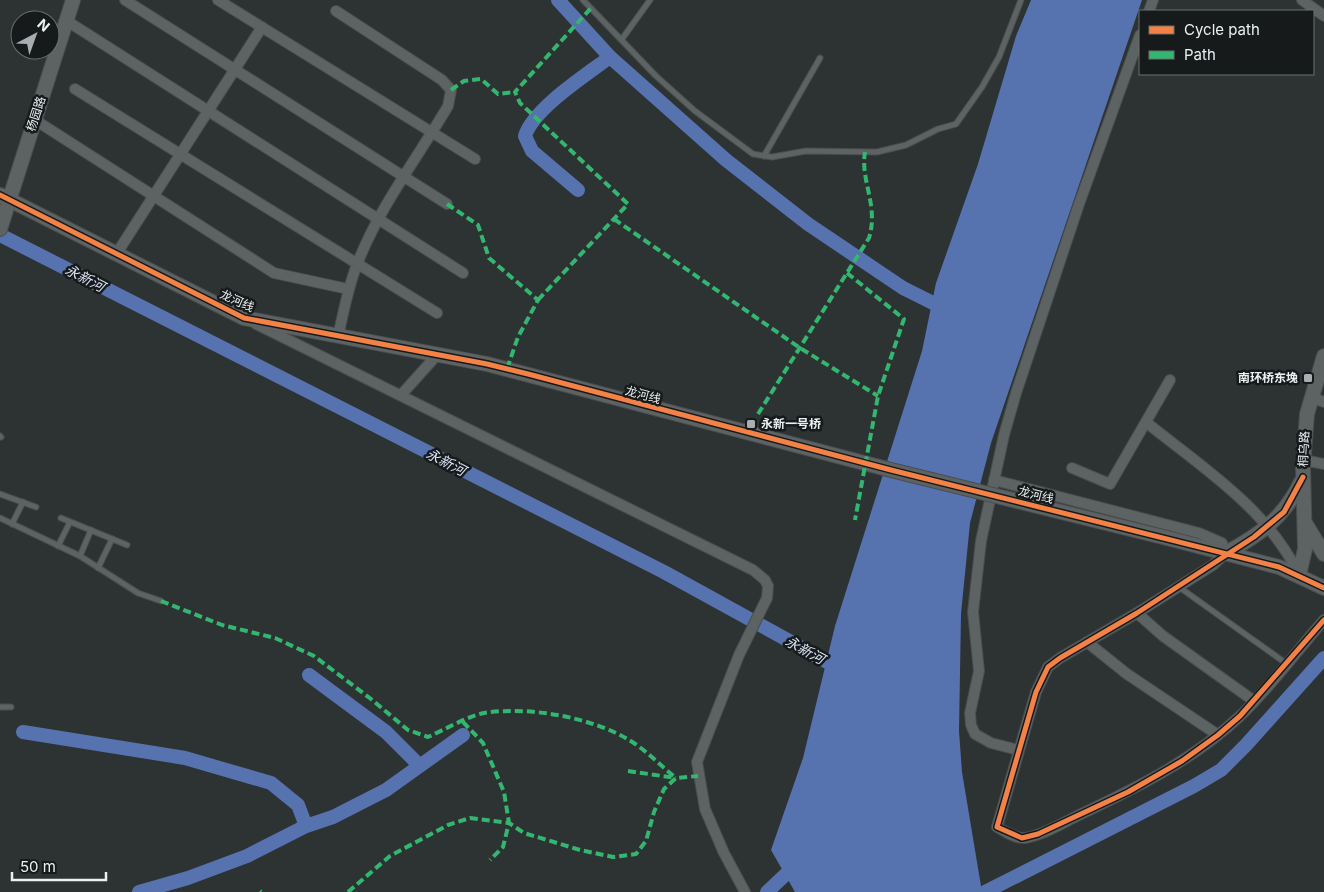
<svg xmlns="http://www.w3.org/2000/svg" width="1324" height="892" viewBox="0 0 1324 892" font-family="Inter,'Noto Sans SC',sans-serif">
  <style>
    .water { fill: #5673af }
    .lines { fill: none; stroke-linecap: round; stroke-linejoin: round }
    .canal { stroke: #5673af; stroke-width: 14 }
    .lane-casing { stroke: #494d4e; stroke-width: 7 }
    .street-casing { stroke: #494d4e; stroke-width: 12 }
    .secondary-casing { stroke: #494d4e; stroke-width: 16 }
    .lane { stroke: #5d6263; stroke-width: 5 }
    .street { stroke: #5d6263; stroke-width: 10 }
    .secondary { stroke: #5d6263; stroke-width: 14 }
    .secondary-bridge-casing { stroke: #494d4e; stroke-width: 16; stroke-linecap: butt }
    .secondary-bridge { stroke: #5d6263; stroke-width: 14 }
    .quiet { stroke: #33b770; stroke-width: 4; stroke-dasharray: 8 4; stroke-linecap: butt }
    .cycleway-casing { stroke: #161a1b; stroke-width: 8 }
    .cycleway { stroke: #f48246; stroke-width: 5 }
    .poi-dot { fill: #a8aeb0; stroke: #161a1b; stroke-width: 2 }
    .labels { text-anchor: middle; stroke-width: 5; stroke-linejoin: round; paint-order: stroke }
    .street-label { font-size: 12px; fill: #ebf1f3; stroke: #161a1b }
    .poi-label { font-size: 12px; font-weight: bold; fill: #ebf1f3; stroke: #161a1b; text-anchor: end }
    .water-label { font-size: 14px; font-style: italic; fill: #dae4f6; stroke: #161a1b }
  </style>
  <rect width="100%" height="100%" fill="#2d3233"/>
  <path class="water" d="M1031 0H1142L991 443 970 523 961 614 959 731 962 772 982 892H795L771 850 803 758 835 626 922 351 936 283 978 164 1016 36Z"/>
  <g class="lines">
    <g class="canal">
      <path d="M558 0 610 57 726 160 808 224 903 288 947 310"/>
      <path d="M578 190 532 151 525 136C533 109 586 75 610 57"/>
      <path d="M0 235 664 572 831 664 843 668"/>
      <path d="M309 675 386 732 419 765"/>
      <path d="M23 732 185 758 271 783 298 805 306 826"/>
      <path d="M139 892 188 878 247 856 306 826 333 817 386 790 463 735"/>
      <path d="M767 892 785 875 801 869"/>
      <path d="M985 892 1194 786 1221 770 1246 745 1324 658"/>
    </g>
    <defs>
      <g id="lane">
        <path d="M583 0 656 76 695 111 753 154 772 157 806 151 877 152 906 145 938 129 956 124 982 87 999 57 1021 0"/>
        <path d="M622 39 650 0"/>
        <path d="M764 156 820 58"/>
        <path d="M0 436 1 437"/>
        <path d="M0 494 36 507"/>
        <path d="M0 518 80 556 138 593 161 601"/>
        <path d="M61 518 127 545"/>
        <path d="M12 524 23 502"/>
        <path d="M58 546 70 522"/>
        <path d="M80 556 91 530"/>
        <path d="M98 568 112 539"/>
        <path d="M1179 587 1287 664"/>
        <path d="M0 707H11"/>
      </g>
      <g id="street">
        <path d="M125 0 447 204"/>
        <path d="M218 0 475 159"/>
        <path d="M1302 0 1324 16"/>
        <path d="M336 11 442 80 451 90 448 106C418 157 380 206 358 262 348 286 344 311 338 336"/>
        <path d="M1149 11 1153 0"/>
        <path d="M67 21 463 273"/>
        <path d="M75 89 437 313"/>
        <path d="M35 120 274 273 348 289"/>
        <path d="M117 253 262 27"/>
        <path d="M256 324 753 570 765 580 768 586 767 598 739 655 697 762 705 809 724 853 745 892"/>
        <path d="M401 395 437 355"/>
        <path d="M1311 397 1324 402"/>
        <path d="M1147 423C1202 467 1268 509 1299 575"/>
        <path d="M1304 460 1324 464"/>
        <path d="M1072 468 1110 484 1170 380"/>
        <path d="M994 480 1199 533 1222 543 1226 553 1213 565 1137 613 1060 658 1048 667 1036 692 997 827C1004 831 1016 839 1025 838 1043 835 1061 824 1077 816 1134 789 1192 761 1239 717 1270 688 1296 652 1324 620"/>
        <path d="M1137 613 1163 636 1254 701"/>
        <path d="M1087 642 1127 674 1218 735"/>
        <path d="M1018 750 991 743 975 734 971 725 970 713 979 671 973 612 981 541 1004 435 1016 393 1079 204 1140 35"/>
      </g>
      <g id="secondary">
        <path d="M0 195 244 318 487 364 605 395"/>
        <path d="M0 229 73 0"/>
        <path d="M1305 523 1324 554"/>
        <path d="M1171 539 1279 567 1324 588"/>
        <path d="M1226 553C1259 535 1284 518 1301 482"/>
        <path d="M1299 575 1305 549 1303 467 1307 414 1324 356"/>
      </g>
    </defs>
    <use href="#lane" class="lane-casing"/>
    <use href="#street" class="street-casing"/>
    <use href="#secondary" class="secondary-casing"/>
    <use href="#lane" class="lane"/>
    <use href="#street" class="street"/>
    <use href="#secondary" class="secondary"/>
    <defs>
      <path id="secondary-bridge" d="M605 395 891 470 1171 539"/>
    </defs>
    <use href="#secondary-bridge" class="secondary-bridge-casing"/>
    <use href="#secondary-bridge" class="secondary-bridge"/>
    <g class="quiet">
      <path d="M451 90 464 81 481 79 498 94 515 92"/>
      <path d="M447 204 478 225 489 258 538 300 518 337 507 369"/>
      <path d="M614 219 800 348 878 396"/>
      <path d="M847 273 904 319 878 396 855 520"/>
      <path d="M538 300 628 204 520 103 515 92 591 8"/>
      <path d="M758 414 869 238C879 205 860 181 865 152"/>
      <path d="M161 601 222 625 275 638 314 656 371 699 408 730 428 737C444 730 468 716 484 713 528 706 591 717 629 740 646 750 661 766 676 778"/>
      <path d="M463 722 483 743 504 792 509 823 503 847 490 860"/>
      <path d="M628 771 676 778"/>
      <path d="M260 891 261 892"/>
      <path d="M348 892 390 856 448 825 470 818 509 823 524 833 580 850 613 857 636 854 646 841 654 812 664 789 676 778 698 776"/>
    </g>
    <defs>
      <g id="cycleway">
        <path d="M0 195 244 318 487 364 528 374 891 470 1279 567 1324 588"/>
        <path d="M1303 477 1284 512 1254 537 1137 613 1060 658 1048 667 1036 692 997 827 1022 838 1038 834 1128 792 1182 761 1218 735 1240 716 1324 620"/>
      </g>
    </defs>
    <use href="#cycleway" class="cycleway-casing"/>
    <use href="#cycleway" class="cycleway"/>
  </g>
  <g class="poi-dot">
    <rect x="1303" y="373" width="10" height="10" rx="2.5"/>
    <rect x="746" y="419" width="10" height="10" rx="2.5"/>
  </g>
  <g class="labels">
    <g class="street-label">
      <text transform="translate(36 114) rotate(-72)" y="4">杨园路</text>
      <text transform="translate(237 301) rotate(24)" y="4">龙河线</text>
      <text transform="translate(643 395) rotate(15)" y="4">龙河线</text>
      <text transform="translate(1304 449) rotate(-87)" y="4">桐乌路</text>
      <text transform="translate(1036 495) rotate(14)" y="4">龙河线</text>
    </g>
    <g class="poi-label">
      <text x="1298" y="382">南环桥东堍</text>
      <text x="761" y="428" text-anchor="start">永新一号桥</text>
    </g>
    <g class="water-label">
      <text transform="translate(85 278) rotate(27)" y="5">永新河</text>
      <text transform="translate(446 462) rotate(27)" y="5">永新河</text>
      <text transform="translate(805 650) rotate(29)" y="5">永新河</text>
    </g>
  </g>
  <rect x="1139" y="10" width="175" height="65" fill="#161a1b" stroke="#6b7071"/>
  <rect x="1149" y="26" width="25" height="8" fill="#f48246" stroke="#6b7071"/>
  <text x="1184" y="35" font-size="15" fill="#ebf1f3">Cycle path</text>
  <rect x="1149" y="51" width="25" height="8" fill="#33b770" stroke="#6b7071"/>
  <text x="1184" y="60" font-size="15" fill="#ebf1f3">Path</text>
  <g transform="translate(35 35) rotate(41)"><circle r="24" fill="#161a1b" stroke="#6b7071"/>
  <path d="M0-4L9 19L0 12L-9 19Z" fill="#a8aeb0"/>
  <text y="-8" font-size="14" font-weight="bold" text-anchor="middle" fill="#ebf1f3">N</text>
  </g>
  <path d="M12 872v8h94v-8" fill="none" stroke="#ebf1f3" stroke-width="2.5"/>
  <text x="20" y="872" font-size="15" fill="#ebf1f3" stroke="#161a1b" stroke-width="4" paint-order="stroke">50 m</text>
</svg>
